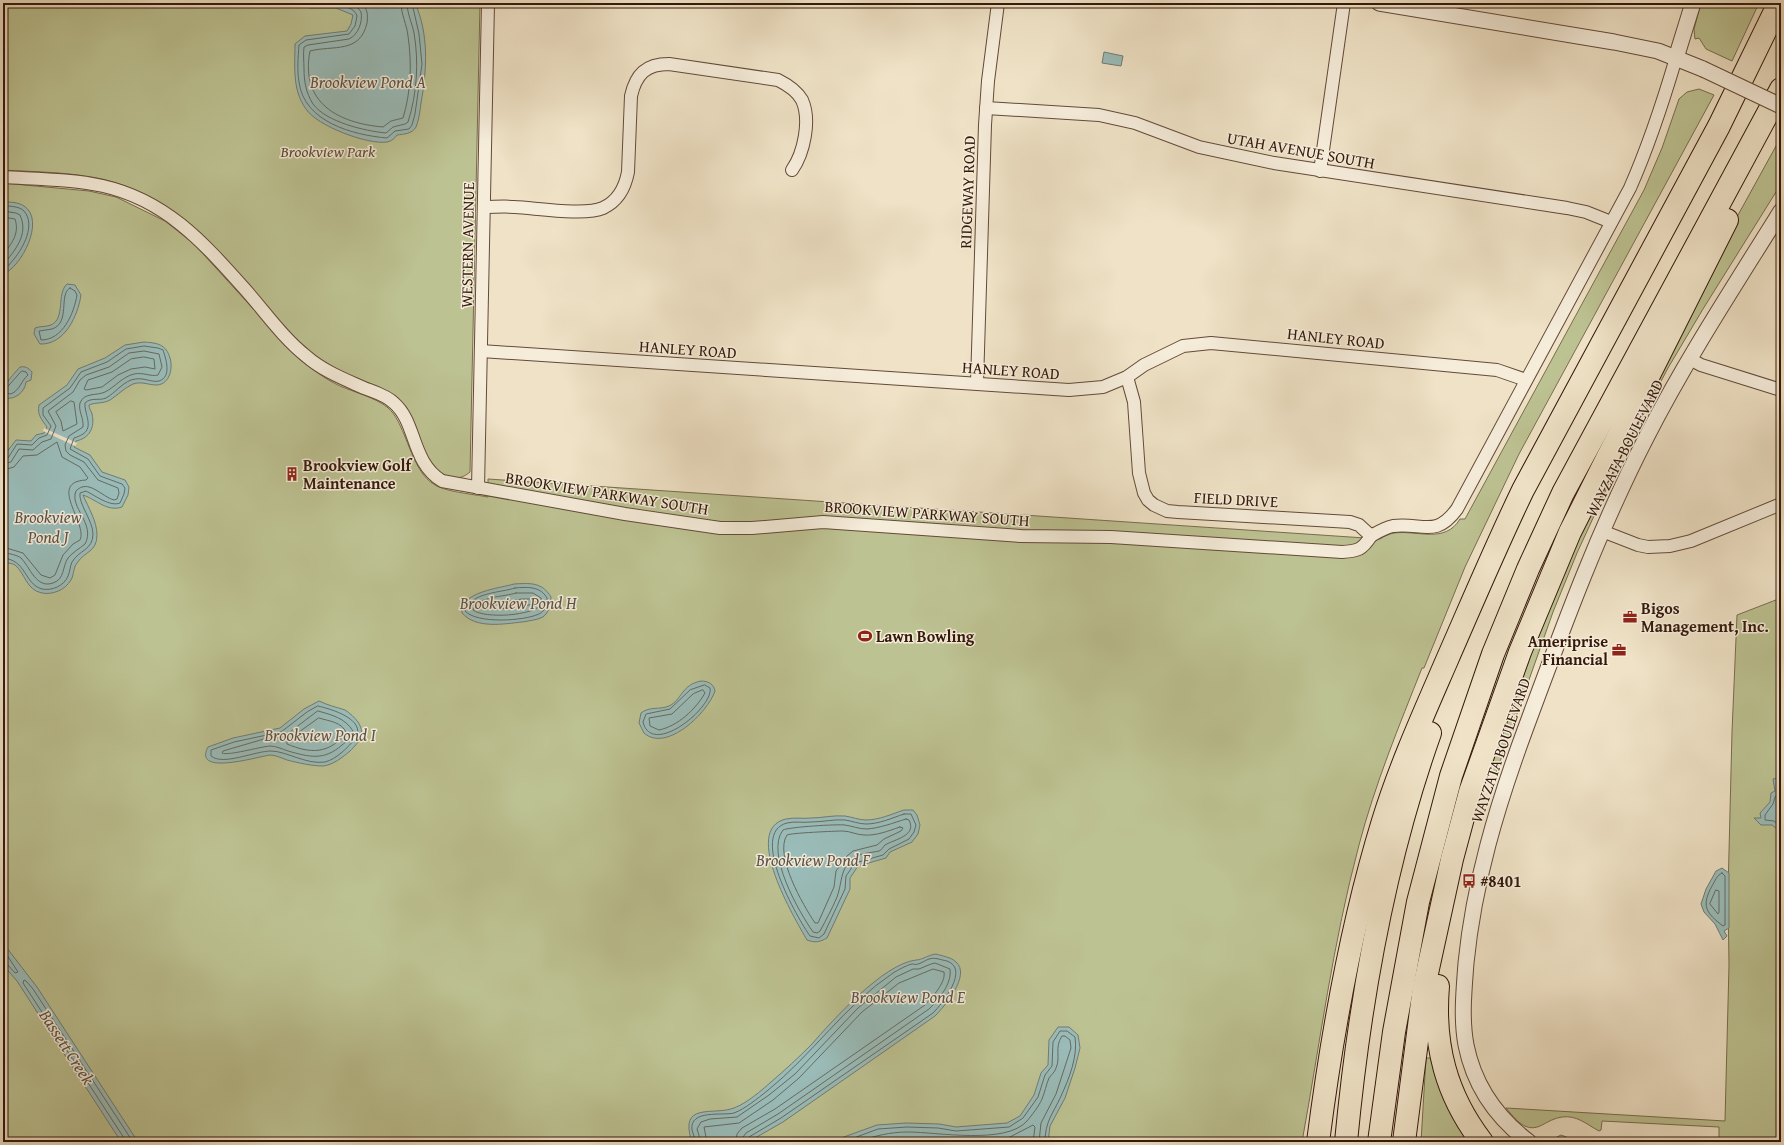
<svg xmlns="http://www.w3.org/2000/svg" width="1784" height="1145" viewBox="0 0 1784 1145" font-family="'Gentium Book Plus',serif">
  <style>
    .green { fill: #bdc292; stroke: #786d4e }
    .water { fill: #9abdba; stroke: #717b74 }
    .pier { fill: #efe2c6 }
    .lines { fill: none; stroke-linecap: round; stroke-linejoin: round }
    .shore { stroke: #676a62; stroke-width: 1 }
    .minor-casing { stroke: #634a39; stroke-width: 14 }
    .tertiary-casing { stroke: #634a39; stroke-width: 17 }
    .motorway-casing { stroke: #34180a; stroke-width: 24 }
    .minor { stroke: #f5ecda; stroke-width: 12 }
    .tertiary { stroke: #f5ecda; stroke-width: 15 }
    .motorway { stroke: #efe2c6; stroke-width: 22 }
    .tertiary-bridge-casing { stroke: #634a39; stroke-width: 17; stroke-linecap: butt }
    .tertiary-bridge { stroke: #f5ecda; stroke-width: 15 }
    .labels { text-anchor: middle; stroke-width: 3; stroke-linejoin: round; paint-order: stroke }
    .street-label { font-size: 16px; fill: #34180a; stroke: #f5ecda }
    .park-label { font-size: 16px; font-style: italic; fill: #5d4b33; stroke: #f5ecda }
    .poi-label { font-size: 16px; font-weight: bold; fill: #34180a; stroke: #f5ecda; text-anchor: start }
    .water-label { font-size: 17px; font-style: italic; fill: #585248; stroke: #f5ecda }
  </style>
  <rect width="100%" height="100%" fill="#efe2c6"/>
  <filter id="stains"><feTurbulence type="fractalNoise" baseFrequency=".005" numOctaves="4"/><feColorMatrix values="0 0 0 0 .2 0 0 0 0 .09 0 0 0 0 .02 0 0 0 .5 -.17"/></filter>
  <radialGradient id="worn" r=".72"><stop offset=".6" stop-color="#630" stop-opacity="0"/><stop offset="1" stop-color="#630" stop-opacity=".3"/></radialGradient>
  <g class="green">
    <path d="M3 3H480L470 472C464 477 459 479 451 477 421 470 423 432 408 412 402 404 393 397 386 391 379 385 367 383 358 379 342 372 325 363 311 352 283 328 260 297 235 269 198 226 159 193 102 179 70 172 36 172 3 170Z"/>
    <path d="M1701 3H1759L1732 61 1706 49 1699 38 1695 39 1694 29Z"/>
    <path d="M1699 89 1714 95 1519 454 1465 567 1424 668H1422C1399 726 1375 784 1359 845 1333 942 1320 1043 1302 1142H3V183L89 191 116 197 165 221 194 244 299 359C312 369 325 379 340 386 354 392 376 398 387 407 397 415 401 428 406 439 426 492 434 488 488 497V479L1380 539C1385 536 1389 534 1394 533 1418 530 1445 544 1460 519H1465L1644 190 1662 148 1679 99 1687 92Z"/>
    <path d="M1781 137V184L1703 309 1668 368 1623 453 1577 553 1553 612 1496 773 1489 770 1544 605 1727 235Z"/>
    <path d="M1781 598V1142H1719V1127L1602 1121 1601 1130 1599 1131C1586 1124 1577 1115 1562 1117 1554 1118 1548 1122 1542 1125 1526 1134 1515 1119 1506 1108L1725 1121 1729 965 1728 892 1732 732 1737 615Z"/>
    <path d="M1426 1058H1436L1476 1142H1421Z"/>
    <path d="M1561 1135 1569 1138 1572 1142H1553L1555 1138Z"/>
  </g>
  <g class="water">
    <path d="M304 3H415C429 34 427 70 421 103 420 110 419 120 416 127 412 134 404 134 397 135 395 138 392 141 387 142 368 145 317 126 306 109 292 90 295 66 295 44L305 36 347 31 351 24 353 15 336 8H309Z"/>
    <path d="M1104 52 1123 56 1121 66 1102 63Z"/>
    <path d="M3 202C10 202 18 202 24 206 46 220 21 268 3 274Z"/>
    <path d="M67 284 75 285 81 295C78 315 65 345 40 344L34 334 35 328C40 326 46 327 51 325 66 318 56 294 67 284Z"/>
    <path d="M144 342C157 343 166 344 170 358 173 368 170 384 157 385 148 385 142 381 133 384 124 388 118 395 110 400 103 404 96 402 89 405 89 409 91 410 92 414 95 427 90 438 76 441L74 447 90 455 102 472 125 480 129 487 128 495 122 507C107 512 97 500 83 495 88 507 97 521 97 535 97 552 85 551 77 563 73 568 74 575 71 580 65 590 53 595 42 593 26 590 25 573 15 565 12 563 6 563 3 562V457L16 440 31 441 36 435 44 433 47 427C42 420 37 415 39 405L67 385 78 369 105 358 125 345Z"/>
    <path d="M20 367C25 366 29 368 32 372L31 380 26 382C25 392 15 400 5 398 0 387 13 375 20 367Z"/>
    <path d="M514 584C530 583 542 582 551 597 551 605 549 612 543 617 537 620 528 621 522 622 503 624 476 629 462 613 459 592 501 588 514 584Z"/>
    <path d="M701 681C708 681 714 684 715 691 708 712 667 753 644 733L639 723 641 713C650 706 660 710 669 706 682 700 681 685 701 681Z"/>
    <path d="M319 701C327 705 336 707 345 710 350 713 355 718 358 722 366 734 359 742 350 751 343 757 333 765 323 766 312 766 299 763 287 760 282 758 275 755 270 755 260 756 192 777 208 747L233 738 280 728 304 709Z"/>
    <path d="M1781 771V832L1772 825H1761L1754 818H1761L1760 813 1770 802 1771 793 1775 791 1773 779 1779 778 1778 773Z"/>
    <path d="M904 810H913L917 815 920 825 918 834 912 842 890 852 886 858 858 866 850 878V889L827 938C820 942 815 943 807 940 795 919 741 829 786 819 795 817 803 819 811 818 822 818 833 815 845 816 852 817 859 820 866 820 879 820 892 814 904 810Z"/>
    <path d="M1722 868 1729 873V928L1724 931 1727 936 1723 940 1715 924 1704 912 1701 904 1706 889 1716 871Z"/>
    <path d="M3 943 37 987 138 1142H122L116 1134 17 981 3 965Z"/>
    <path d="M936 954C942 956 951 957 956 962 971 975 945 1006 935 1016L783 1122 748 1142H692C678 1101 714 1116 734 1108 747 1103 761 1091 771 1082 785 1070 798 1058 811 1045 833 1020 883 964 916 960 922 960 928 955 936 954Z"/>
    <path d="M1058 1027H1069L1078 1035 1080 1048 1075 1068 1065 1098 1050 1126 1048 1142H830L877 1125 906 1123 939 1124 956 1127 1007 1123 1020 1116 1034 1095 1041 1073 1048 1065 1049 1040Z"/>
  </g>
  <path class="pier" d="M44 428 77 443 75 446 43 431Z"/>
  <g class="lines">
    <g class="shore">
      <path d="M310 3C321 9 352 0 357 16L355 26 349 34 306 40 299 45C298 57 297 71 299 82 304 122 353 135 387 138L395 131 409 129 412 125 415 114 422 64 419 34 412 3"/>
      <path d="M348 3 358 8 361 12C363 22 358 35 349 39L308 45 304 47C303 54 304 62 304 69 304 81 306 93 313 104 326 122 365 131 386 133L393 127 405 124 408 122C417 94 419 62 414 33 412 23 407 13 407 3"/>
      <path d="M361 3C368 9 368 15 367 23 360 54 333 45 310 51 300 103 338 123 383 127L391 121 403 118C411 92 412 63 408 36 407 25 401 14 401 3"/>
      <path d="M3 206C9 206 19 206 24 211 36 225 23 248 14 259 10 263 8 268 3 270"/>
      <path d="M3 211 16 213 20 215C29 235 15 250 3 265"/>
      <path d="M3 217 15 219C20 234 11 244 3 255"/>
      <path d="M70 288 75 291 77 295C74 313 63 340 41 340L39 331C43 330 48 330 52 329 71 323 58 294 70 288Z"/>
      <path d="M144 357 154 359 155 369 145 367 131 369 118 375 102 387 86 390 84 389 88 380 112 372 131 359Z"/>
      <path d="M22 371 26 372 28 375C21 381 20 390 11 394L5 393V390Z"/>
      <path d="M71 401 74 402 77 424 63 431 61 421 56 412Z"/>
      <path d="M3 459 8 458 17 444 32 445 39 438 47 435 51 426 43 415V408L70 388 81 372 107 362 126 349 144 346 158 348 163 350C166 359 172 377 159 381 151 383 143 376 131 380 121 384 115 393 106 398 99 401 91 397 85 403 84 413 94 427 83 434 80 436 77 437 74 438L70 449 88 459 100 476 122 484 125 488 124 494 120 503C110 507 96 496 86 491L80 493C78 503 93 521 93 534 93 550 79 550 72 562 70 566 70 572 68 576 64 586 52 591 42 589 24 584 27 560 3 558"/>
      <path d="M3 464 11 462 19 449 33 450 42 442 51 439 56 426 48 411 73 392 80 380 86 375 109 367 129 353 144 351 159 354 162 367 158 375C151 377 143 372 134 374 122 377 115 387 105 392 97 396 84 392 80 403 78 411 84 418 83 427L69 436 65 445 66 451 70 455 84 462 98 480 118 488 119 493 117 499 114 500C102 497 88 478 76 491 69 507 96 524 85 544 79 549 73 552 68 558 62 567 65 579 53 583 36 589 30 567 21 558 17 555 8 553 3 553"/>
      <path d="M3 470 14 467 23 456 37 455 57 442 62 457 80 467 88 478 86 480C47 482 88 523 80 540L73 544 63 555 55 575 50 578 41 575 23 553 3 547"/>
      <path d="M515 588C528 587 540 586 547 598 548 604 545 611 539 614 524 621 477 624 465 611 471 592 500 593 515 588Z"/>
      <path d="M516 593H533L541 598 542 604C533 616 485 619 473 610 478 596 504 597 516 593Z"/>
      <path d="M522 599H532L536 602C530 607 494 611 487 607L489 605Z"/>
      <path d="M705 685 710 688C714 707 652 758 643 722L646 714 670 709 690 690Z"/>
      <path d="M703 690 705 693C696 709 678 726 659 730L650 726 649 718 672 714 693 694Z"/>
      <path d="M318 706C331 709 366 719 356 738 348 747 337 759 325 762 307 765 286 751 271 751 255 751 223 766 211 756V750L234 742 281 732 307 712Z"/>
      <path d="M318 711C332 715 345 718 353 731 352 737 346 742 342 745 324 761 309 757 288 751 282 749 276 746 270 746 259 747 228 756 222 753L223 751 264 739 283 737Z"/>
      <path d="M319 718C328 721 343 722 346 733 329 754 311 754 287 744V741Z"/>
      <path d="M1781 781 1778 783 1779 792 1775 797 1773 804 1765 815V820L1774 821 1781 827"/>
      <path d="M904 814H911L916 825 914 832 909 839 889 849 883 855 855 863 846 876 845 889 824 934 819 938 810 936C798 919 748 833 787 823 795 821 803 823 811 822 823 822 834 819 845 820 852 821 859 824 866 824 879 824 892 818 904 814Z"/>
      <path d="M906 819 909 820C917 836 895 839 885 845 883 847 882 850 879 851 870 853 859 853 852 859 840 869 842 884 837 897 832 909 826 920 820 931L817 933 813 932C799 912 765 853 783 830 789 827 837 824 845 825 852 826 859 829 867 829 880 828 893 823 906 819Z"/>
      <path d="M900 827 903 828 901 831 884 839 877 845 853 851 847 856 836 871 834 887 818 923H815C803 905 774 855 787 835 790 833 836 831 843 831 850 831 857 835 864 835 876 836 888 831 900 827Z"/>
      <path d="M1722 873 1725 876V925L1723 926C1706 913 1701 906 1712 886 1715 881 1717 875 1722 873Z"/>
      <path d="M1716 890 1719 891V912L1718 914 1710 904Z"/>
      <path d="M3 949 18 972 15 973 7 964 3 963"/>
      <path d="M125 1142 124 1138 23 983 24 980 26 981 33 989 133 1142"/>
      <path d="M696 1142C695 1138 693 1134 692 1130 689 1109 723 1116 734 1113 745 1109 758 1098 767 1091 812 1055 845 1005 893 973 898 970 907 965 912 964 914 964 916 965 918 964 922 963 926 960 929 959 935 957 941 960 947 961 970 969 942 1004 933 1013L781 1118 749 1137 747 1142"/>
      <path d="M701 1142 697 1129 701 1122 710 1119 737 1117 769 1095 795 1074 858 1008 896 977 913 969H919L931 964 935 963 950 969C952 984 939 999 929 1009L778 1114 746 1133 743 1137 742 1142"/>
      <path d="M707 1142 704 1127 739 1123 773 1100 799 1078 862 1012 899 983 933 969 944 972C946 983 932 997 925 1005L775 1109 742 1128 737 1134 736 1142"/>
      <path d="M843 1142 878 1129 907 1127 938 1128 956 1131 1009 1127 1023 1118 1038 1097 1045 1075 1052 1066 1053 1042 1060 1031H1067L1075 1037C1078 1056 1069 1079 1061 1096 1053 1114 1045 1121 1045 1142"/>
      <path d="M857 1142C874 1136 890 1132 908 1132 937 1132 1006 1145 1027 1121 1032 1115 1039 1106 1042 1099 1045 1092 1046 1085 1049 1078 1051 1075 1055 1072 1056 1068 1061 1057 1054 1048 1062 1036H1065L1070 1040 1071 1048 1056 1094 1041 1123 1039 1142"/>
      <path d="M875 1142 907 1138 937 1139 956 1142 1008 1138 1033 1125 1035 1127 1033 1142"/>
    </g>
    <defs>
      <g id="minor">
        <path d="M986 108 1099 115 1135 123 1199 147 1274 163 1567 208 1586 212 1611 222"/>
        <path d="M1320 171 1344 3"/>
        <path d="M3 177C36 179 71 179 103 186 165 200 202 241 243 287 263 309 282 337 306 356 323 371 344 379 364 388 374 392 386 395 394 403 417 423 411 462 442 481L625 514 720 528H752L823 522 1021 536 1111 537 1342 552C1358 551 1362 550 1371 536"/>
        <path d="M484 207C494 207 505 206 515 207 536 208 585 216 603 208 618 201 625 188 628 172L631 96C636 74 646 64 669 64L778 80C788 85 797 91 802 100 811 120 804 153 792 170"/>
        <path d="M481 351 1069 390 1103 387 1127 377 1144 365 1183 346 1211 343 1497 370 1526 380"/>
        <path d="M1690 359 1701 365 1781 390"/>
        <path d="M1127 377 1134 402 1139 473 1144 493 1148 500 1154 505 1167 511 1178 512 1350 522 1359 525 1371 536C1378 532 1384 528 1393 526 1422 522 1435 539 1457 509L1630 188C1649 145 1663 102 1676 58"/>
        <path d="M977 383 985 125 988 81 998 3"/>
        <path d="M478 488 488 3"/>
        <path d="M1602 531 1638 545 1648 547 1670 546 1691 541 1781 504"/>
      </g>
      <g id="tertiary">
        <path d="M1379 3 1614 42 1658 51 1703 69"/>
        <path d="M1676 58 1693 3"/>
        <path d="M1529 1142C1497 1118 1474 1085 1466 1045 1461 1018 1464 990 1466 963 1474 882 1497 806 1525 730 1562 630 1598 531 1647 436 1687 358 1735 285 1781 211"/>
      </g>
      <g id="motorway">
        <path d="M1438 986C1433 1045 1446 1095 1482 1142"/>
        <path d="M1318 1142C1332 1033 1351 925 1383 821 1400 766 1424 713 1447 660 1472 603 1496 546 1523 490L1719 126 1779 3"/>
        <path d="M1346 1142C1359 1005 1384 862 1430 733"/>
        <path d="M1379 1142 1394 1032 1418 902 1451 776 1493 654 1528 569 1563 493 1781 89"/>
        <path d="M1404 1142 1424 987 1452 859 1470 792 1520 652 1570 532 1727 220"/>
      </g>
    </defs>
    <use href="#minor" class="minor-casing"/>
    <use href="#tertiary" class="tertiary-casing"/>
    <use href="#motorway" class="motorway-casing"/>
    <use href="#minor" class="minor"/>
    <use href="#tertiary" class="tertiary"/>
    <use href="#motorway" class="motorway"/>
    <defs>
      <path id="tertiary-bridge" d="M1703 69 1781 106"/>
    </defs>
    <use href="#tertiary-bridge" class="tertiary-bridge-casing"/>
    <use href="#tertiary-bridge" class="tertiary-bridge"/>
  </g>
  <defs>
    <symbol id="building-bare" viewBox="-9 -9 18 18"><path d="M-4-6H4V6H1V3H-1V6H-4ZM-2.5-4.3h1.7v1.8h-1.7ZM.8-4.3h1.7v1.8H.8ZM-2.5-1h1.7V.8h-1.7ZM.8-1h1.7V.8H.8Z" fill="#8f2418" stroke="#f5ecda" stroke-width="2.5" paint-order="stroke"/></symbol>
    <symbol id="office-bare" viewBox="-9 -9 18 18"><path d="M-6-3h4V-5.5h4V-3h4V5H-6ZM-1-4.5V-3h2v-1.5ZM-6 0V1H6V0Z" fill="#8f2418" stroke="#f5ecda" stroke-width="2.5" paint-order="stroke"/></symbol>
    <symbol id="stadium-bare" viewBox="-9 -9 18 18"><path d="M0-5a6.5 5 0 1 0 0 10a6.5 5 0 1 0 0-10ZM-3.5-1.8h7v3.6h-7Z" fill="#8f2418" stroke="#f5ecda" stroke-width="2.5" paint-order="stroke"/></symbol>
    <symbol id="bus-bare" viewBox="-9 -9 18 18"><path d="M-5-6H5V4H4V6H2V4H-2V6H-4V4H-5ZM-3.5-4V0h7V-4ZM-3.5 1.2v1.5H-2V1.2ZM2 1.2v1.5H3.5V1.2Z" fill="#8f2418" stroke="#f5ecda" stroke-width="2.5" paint-order="stroke"/></symbol>
  </defs>
  <g fill-rule="evenodd">
    <use href="#building-bare" x="282" y="464" width="20" height="20"/>
    <use href="#office-bare" x="1620" y="607" width="20" height="20"/>
    <use href="#stadium-bare" x="855" y="626" width="20" height="20"/>
    <use href="#office-bare" x="1609" y="640" width="20" height="20"/>
    <use href="#bus-bare" x="1459" y="871" width="20" height="20"/>
  </g>
  <g class="labels">
    <g class="street-label">
      <text transform="translate(1301 150) rotate(10)" y="6">UTAH AVENUE SOUTH</text>
      <text transform="translate(967 192) rotate(-88)" y="6">RIDGEWAY ROAD</text>
      <text transform="translate(467 245) rotate(-89)" y="6">WESTERN AVENUE</text>
      <text transform="translate(1336 338) rotate(6)" y="6">HANLEY ROAD</text>
      <text transform="translate(688 349) rotate(4)" y="6">HANLEY ROAD</text>
      <text transform="translate(1011 370) rotate(4)" y="6">HANLEY ROAD</text>
      <text transform="translate(1624 448) rotate(-63)" y="6">WAYZATA BOULEVARD</text>
      <text transform="translate(607 493) rotate(9)" y="6">BROOKVIEW PARKWAY SOUTH</text>
      <text transform="translate(1236 499) rotate(3)" y="6">FIELD DRIVE</text>
      <text transform="translate(927 513) rotate(4)" y="6">BROOKVIEW PARKWAY SOUTH</text>
      <text transform="translate(1500 750) rotate(-71)" y="6">WAYZATA BOULEVARD</text>
    </g>
    <g class="park-label">
      <text x="328" y="157">Brookview Park</text>
    </g>
    <g class="poi-label">
      <text x="303" y="471">Brookview Golf<tspan x="303" dy="18">Maintenance</tspan></text>
      <text x="1641" y="614">Bigos<tspan x="1641" dy="18">Management, Inc.</tspan></text>
      <text x="876" y="642">Lawn Bowling</text>
      <text x="1608" y="647" text-anchor="end">Ameriprise<tspan x="1608" dy="18">Financial</tspan></text>
      <text x="1480" y="887">#8401</text>
    </g>
    <g class="water-label">
      <text x="368" y="88">Brookview Pond A</text>
      <text x="48" y="523">Brookview<tspan x="48" dy="20">Pond J</tspan></text>
      <text x="518" y="609">Brookview Pond H</text>
      <text x="320" y="741">Brookview Pond I</text>
      <text x="813" y="866">Brookview Pond F</text>
      <text x="908" y="1003">Brookview Pond E</text>
      <text transform="translate(67 1047) rotate(57)" y="6">Bassett Creek</text>
    </g>
  </g>
  <rect width="1784" height="1145" fill="none" stroke="#efe2c6" stroke-width="16"/>
  <rect x="4" y="4" width="1776" height="1137" fill="none" stroke="#34180a" stroke-width="2"/>
  <rect x="8" y="8" width="1768" height="1129" fill="none" stroke="#34180a"/>
  <rect width="100%" height="100%" filter="url(#stains)"/>
  <rect width="100%" height="100%" fill="url(#worn)"/>
</svg>
